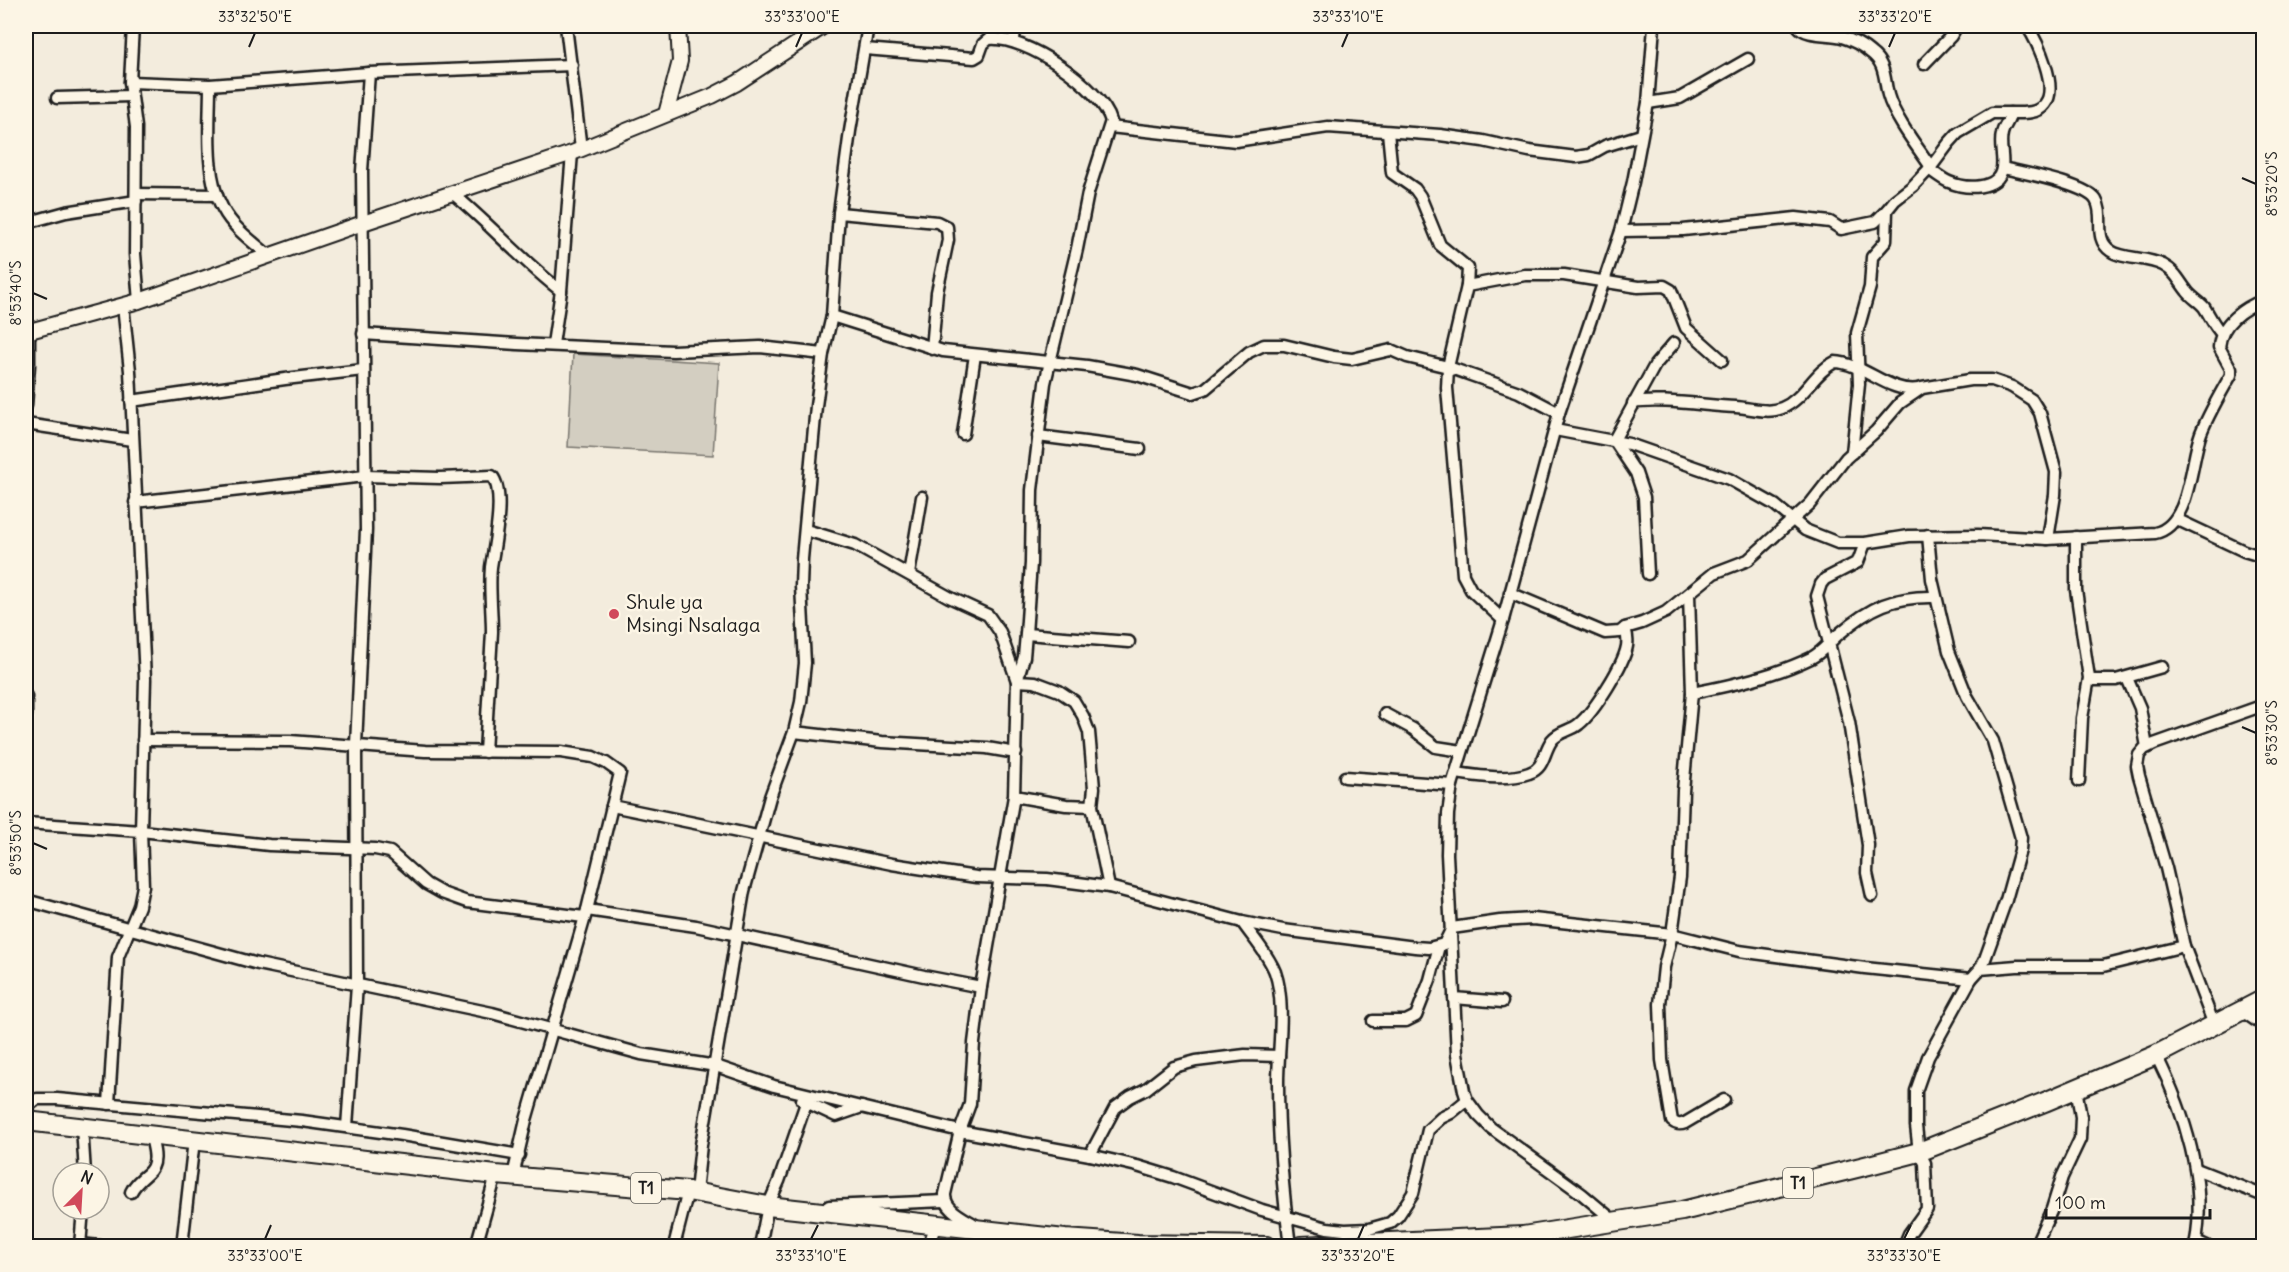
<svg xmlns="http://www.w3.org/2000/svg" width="2289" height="1272" viewBox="0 0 2289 1272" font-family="Delius,sans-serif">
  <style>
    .green { fill: #d3cec1; stroke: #78756e; stroke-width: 1.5 }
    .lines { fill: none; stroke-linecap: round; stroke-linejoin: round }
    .minor-casing { stroke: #1c1c1c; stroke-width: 15 }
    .tertiary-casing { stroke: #1c1c1c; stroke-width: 18 }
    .trunk-casing { stroke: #1c1c1c; stroke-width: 22 }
    .minor { stroke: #fcf5e5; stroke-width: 10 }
    .tertiary { stroke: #fcf5e5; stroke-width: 14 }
    .trunk { stroke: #fcf5e5; stroke-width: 18 }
    .ticks { fill: none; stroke: #1c1c1c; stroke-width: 2 }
    .poi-dot { fill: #d1495b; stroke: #fcf5e5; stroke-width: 2 }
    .labels { text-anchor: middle; stroke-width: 5; stroke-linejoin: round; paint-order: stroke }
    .shield { fill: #fcf5e5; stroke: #5f5d58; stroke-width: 1.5 }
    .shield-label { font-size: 18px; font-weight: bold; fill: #1c1c1c }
    .poi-label { font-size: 20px; fill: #1c1c1c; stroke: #fcf5e5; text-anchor: start }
    .neatline { fill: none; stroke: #1c1c1c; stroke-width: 2 }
    .ticks-label { font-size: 15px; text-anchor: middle; fill: #1c1c1c }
  </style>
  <rect width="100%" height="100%" fill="#f3ecdd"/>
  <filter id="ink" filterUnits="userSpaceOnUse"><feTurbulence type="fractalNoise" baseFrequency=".0167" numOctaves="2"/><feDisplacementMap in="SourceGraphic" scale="12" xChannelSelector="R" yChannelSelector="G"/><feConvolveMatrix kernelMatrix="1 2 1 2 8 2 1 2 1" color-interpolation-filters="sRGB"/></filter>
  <g filter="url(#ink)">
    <path class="green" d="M573 354 719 363 713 455 568 447Z"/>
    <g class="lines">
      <defs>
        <g id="minor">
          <path d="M133 26 130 82 136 127 135 254 139 301"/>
          <path d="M566 26 581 149"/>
          <path d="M1798 26C1807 37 1829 33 1842 37 1852 40 1863 46 1871 53 1886 64 1884 79 1888 95 1894 117 1918 148 1931 167"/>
          <path d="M1014 41 1015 26"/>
          <path d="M865 49 974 58 979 55 983 44 989 39C1025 35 1101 87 1111 121L1088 193 1077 249 1045 383 1032 490 1031 563 1026 634 1024 657 1017 681 1014 796 981 987 974 1043 970 1104 960 1131 945 1194C944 1210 965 1218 977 1226"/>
          <path d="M1924 64 1951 36 1957 26"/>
          <path d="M130 82 210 85 369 73 572 65"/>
          <path d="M210 85C210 123 204 176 223 209 233 228 253 242 268 255"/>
          <path d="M57 98 131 96"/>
          <path d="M1648 103 1680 98 1748 59"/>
          <path d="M1110 127 1236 141 1328 127 1440 135 1483 141 1529 151 1576 157 1589 155 1605 146 1641 135"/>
          <path d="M1388 132 1392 173 1415 189 1420 196 1440 245 1468 268 1467 286"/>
          <path d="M2003 168C2023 173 2086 184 2096 200 2106 216 2092 238 2111 251 2122 259 2147 257 2163 265 2176 272 2179 281 2187 291 2192 298 2199 301 2204 307 2210 316 2214 326 2222 334"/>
          <path d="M1929 169C1936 174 1942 179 1949 182 1965 189 1999 191 2002 168 2004 157 1999 145 2002 134 2003 126 2010 122 2010 113 2021 113 2037 115 2045 104 2059 87 2037 41 2027 26"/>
          <path d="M452 193C490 224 522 261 561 291"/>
          <path d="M136 194 217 195"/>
          <path d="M839 213 937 222 947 227 948 240 937 292 932 349"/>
          <path d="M26 223 66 212 136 201"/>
          <path d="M1621 231 1683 230 1796 218 1830 222 1841 229 1875 222 1887 210"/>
          <path d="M832 316 943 351 1087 366 1137 375 1193 393 1205 389 1249 352 1264 345H1284L1334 357 1352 359 1391 350 1407 357 1448 367 1519 392 1559 413"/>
          <path d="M363 334 517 344 673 351 760 347 823 354"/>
          <path d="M553 344 561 291 572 153"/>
          <path d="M131 401 285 379 363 370"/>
          <path d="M1633 403C1660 398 1707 406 1736 407 1752 408 1767 414 1782 408 1804 399 1814 372 1835 362 1864 363 1889 394 1919 389"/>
          <path d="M26 406 29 366V331"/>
          <path d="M26 424 132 440"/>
          <path d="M1555 430 1629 444 1729 479 1775 505 1805 530 1838 543H1865L1909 536 1978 535 2048 539 2155 533C2191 525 2190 462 2201 433 2209 413 2220 394 2231 375V369L2219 347C2221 323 2243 308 2264 300"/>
          <path d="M963 434 975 355"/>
          <path d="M1038 436 1140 449"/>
          <path d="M1852 453 1859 384 1857 333 1870 287 1872 257 1886 241 1887 210 1895 200 1913 186 1931 167 1949 143 1958 133 1992 113H2010"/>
          <path d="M135 502 365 476 440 478 492 476C506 492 494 546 491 567 489 588 492 610 492 632 490 672 487 712 485 752"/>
          <path d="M2176 519 2244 551 2264 557"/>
          <path d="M806 530 855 545 949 597 988 615 1000 632 1017 681 1035 682 1059 691 1074 701 1083 716 1089 732 1094 788 1092 806 1109 887"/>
          <path d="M2076 537V590L2089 678 2082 718 2079 781"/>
          <path d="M1865 543 1858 562 1825 579 1821 584 1817 596 1849 722 1868 845 1867 873 1872 896"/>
          <path d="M909 574 922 497"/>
          <path d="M1648 574 1644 497 1636 473 1614 440 1655 365 1674 343"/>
          <path d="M1510 593 1605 633 1620 632 1625 628 1642 623 1666 612 1714 573 1748 560 1810 504 1846 458 1876 431 1900 403 1922 388 1970 380H1992L2012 387 2032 400 2040 413 2056 472 2055 495 2048 539"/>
          <path d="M1689 594 1692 693 1683 791 1680 877 1672 934 1664 967 1660 1004 1662 1060 1672 1121C1677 1125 1680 1125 1685 1123L1724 1100"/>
          <path d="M1503 620 1471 590 1463 575 1447 388 1448 367 1467 286 1525 275H1564L1638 287 1664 286 1671 290 1686 328 1722 360"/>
          <path d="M1026 634 1129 642"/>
          <path d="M2127 678 2140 708 2147 747"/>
          <path d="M2089 680H2116L2162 667"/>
          <path d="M1692 693C1732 685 1774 676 1811 658 1823 652 1829 642 1839 634 1870 607 1894 596 1935 597"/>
          <path d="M26 696V715"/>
          <path d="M1385 714 1413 729 1436 747 1462 751"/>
          <path d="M794 732 882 742 987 748 1016 753"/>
          <path d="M143 740 290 741 425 751 561 752 593 757 606 763 620 773 587 910 526 1120 513 1176"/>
          <path d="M1456 773C1478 776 1507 781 1529 773 1545 768 1543 752 1552 740 1559 731 1571 731 1579 724 1594 712 1624 664 1627 646 1628 640 1627 634 1625 628"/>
          <path d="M1345 777 1452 785"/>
          <path d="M1014 796 1066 805 1092 806"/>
          <path d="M612 806 892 864 976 877 1047 879 1109 887 1242 922 1283 930 1415 947 1429 948 1444 944 1452 928 1500 921 1533 919 1672 934 1739 951 1865 968 1971 979"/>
          <path d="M26 823 141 831 269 845 375 849 390 852 426 884 442 893 467 902 584 917"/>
          <path d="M26 900 258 964 492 1013 641 1054 716 1066 774 1086 960 1131 1090 1155 1137 1166 1173 1177 1262 1210 1327 1228 1345 1230 1369 1229 1390 1223 1398 1216 1413 1193 1428 1130 1441 1118 1451 1113 1467 1100"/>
          <path d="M587 910 696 926 924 976 981 987"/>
          <path d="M1242 922C1253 938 1268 954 1275 972 1286 1003 1278 1049 1278 1082 1278 1137 1283 1192 1290 1246"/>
          <path d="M1980 969 2017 966H2103L2184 946"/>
          <path d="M1454 998 1502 1002"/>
          <path d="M2242 1011 2264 1026"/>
          <path d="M1373 1021H1406L1416 1016 1430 980 1439 946"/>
          <path d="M2214 1025 2184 946 2166 868 2139 776 2137 766 2139 755 2144 749 2154 744 2264 705"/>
          <path d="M2156 1055C2184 1111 2208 1183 2195 1246"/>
          <path d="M802 1100 836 1116 862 1107"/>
          <path d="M109 1104 118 957 139 906 143 886 141 831 145 679 130 371 123 305"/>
          <path d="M26 1108 37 1099H57L302 1121 402 1135 519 1155"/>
          <path d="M82 1127 85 1173"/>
          <path d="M347 1127 357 985 356 745 366 530 362 171 369 73"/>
          <path d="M1090 1155 1115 1108 1130 1097 1146 1089 1174 1067 1196 1061 1245 1055 1279 1056"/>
          <path d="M2196 1169 2264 1196"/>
          <path d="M131 1192C135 1184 140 1180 147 1174 160 1163 153 1147 150 1133"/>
          <path d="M696 1192 701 1145 744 891 770 797 794 732 801 702 805 663 801 586 802 559 816 406 823 354 832 316 839 213 850 131 868 26"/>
          <path d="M829 1206 945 1201"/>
          <path d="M1613 1220 1582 1194 1491 1128 1478 1115 1467 1100 1464 1091 1457 1054 1447 854 1448 814 1452 785 1503 620 1559 413 1621 231 1633 182 1648 103 1654 26"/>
          <path d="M2196 1241 2207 1246"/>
          <path d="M80 1244 100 1246"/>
          <path d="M80 1246 83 1209"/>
          <path d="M182 1246 194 1140"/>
          <path d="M476 1246 496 1175"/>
          <path d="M674 1246 688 1191"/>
          <path d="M760 1246 768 1206 779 1181 806 1103"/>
          <path d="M928 1246 936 1225"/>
          <path d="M1904 1246 1909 1234 1927 1209 1925 1163 1919 1152 1916 1126V1091L1928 1057 1971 979 1980 969 1985 959 2006 900 2020 850 2021 838 1993 741 1967 696 1949 651 1932 579 1928 535"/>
          <path d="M2035 1246 2052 1209 2062 1177 2080 1139 2081 1117 2076 1088"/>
        </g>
        <g id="tertiary">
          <path d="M666 114 680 61 678 26"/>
          <path d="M26 332 139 301 363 223 572 153 712 96 737 83 824 26"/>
        </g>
        <g id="trunk">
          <path d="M26 1121 496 1175 688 1191 768 1206 1065 1239 1138 1244 1267 1246"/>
          <path d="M1301 1246 1523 1236 1682 1211 1873 1164 1919 1152 2047 1101 2156 1055 2264 999"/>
        </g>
      </defs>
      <use href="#minor" class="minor-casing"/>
      <use href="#tertiary" class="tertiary-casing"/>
      <use href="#trunk" class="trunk-casing"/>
      <use href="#minor" class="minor"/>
      <use href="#tertiary" class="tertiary"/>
      <use href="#trunk" class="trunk"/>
    </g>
  </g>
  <path class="ticks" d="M249 47 255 33M796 47 802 33M1342 47 1348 33M1889 47 1895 33M2242 178 2256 184M33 293 47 299M2242 727 2256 733M33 843 47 849M265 1239 271 1225M811 1239 818 1225M1358 1239 1364 1225M1904 1239 1911 1225"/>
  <circle class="poi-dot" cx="614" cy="614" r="6"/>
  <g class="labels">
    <g class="shield">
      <rect x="1783" y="1168" width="30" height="30" rx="4.5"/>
      <rect x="631" y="1173" width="30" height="30" rx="4.5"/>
    </g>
    <g class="shield-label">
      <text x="1798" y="1189">T1</text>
      <text x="646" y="1194">T1</text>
    </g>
    <g class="poi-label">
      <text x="626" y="609">Shule ya<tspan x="626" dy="23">Msingi Nsalaga</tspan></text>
    </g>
  </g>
  <rect width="2289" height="1272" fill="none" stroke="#fcf5e5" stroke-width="66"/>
  <g transform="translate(81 1191) rotate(24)"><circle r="28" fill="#fcf5e5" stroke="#a29e95" stroke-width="1.5"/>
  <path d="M0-4.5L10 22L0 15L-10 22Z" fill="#d1495b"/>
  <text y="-9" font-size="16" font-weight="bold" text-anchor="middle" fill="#1c1c1c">N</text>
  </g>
  <path d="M2046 1209v9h164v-9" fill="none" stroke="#1c1c1c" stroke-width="3"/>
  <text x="2055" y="1209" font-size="18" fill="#1c1c1c" stroke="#fcf5e5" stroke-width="4.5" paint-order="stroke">100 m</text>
  <rect x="33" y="33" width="2223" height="1206" class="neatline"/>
  <g class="ticks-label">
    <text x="255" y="22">33°32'50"E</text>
    <text x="802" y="22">33°33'00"E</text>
    <text x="1348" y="22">33°33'10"E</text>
    <text x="1895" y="22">33°33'20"E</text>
    <text transform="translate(2272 184) rotate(-90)" y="5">8°53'20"S</text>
    <text transform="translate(16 293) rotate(-90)" y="5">8°53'40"S</text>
    <text transform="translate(2272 733) rotate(-90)" y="5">8°53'30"S</text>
    <text transform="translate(16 843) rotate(-90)" y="5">8°53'50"S</text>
    <text x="265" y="1261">33°33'00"E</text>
    <text x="811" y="1261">33°33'10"E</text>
    <text x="1358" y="1261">33°33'20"E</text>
    <text x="1904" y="1261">33°33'30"E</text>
  </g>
</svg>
